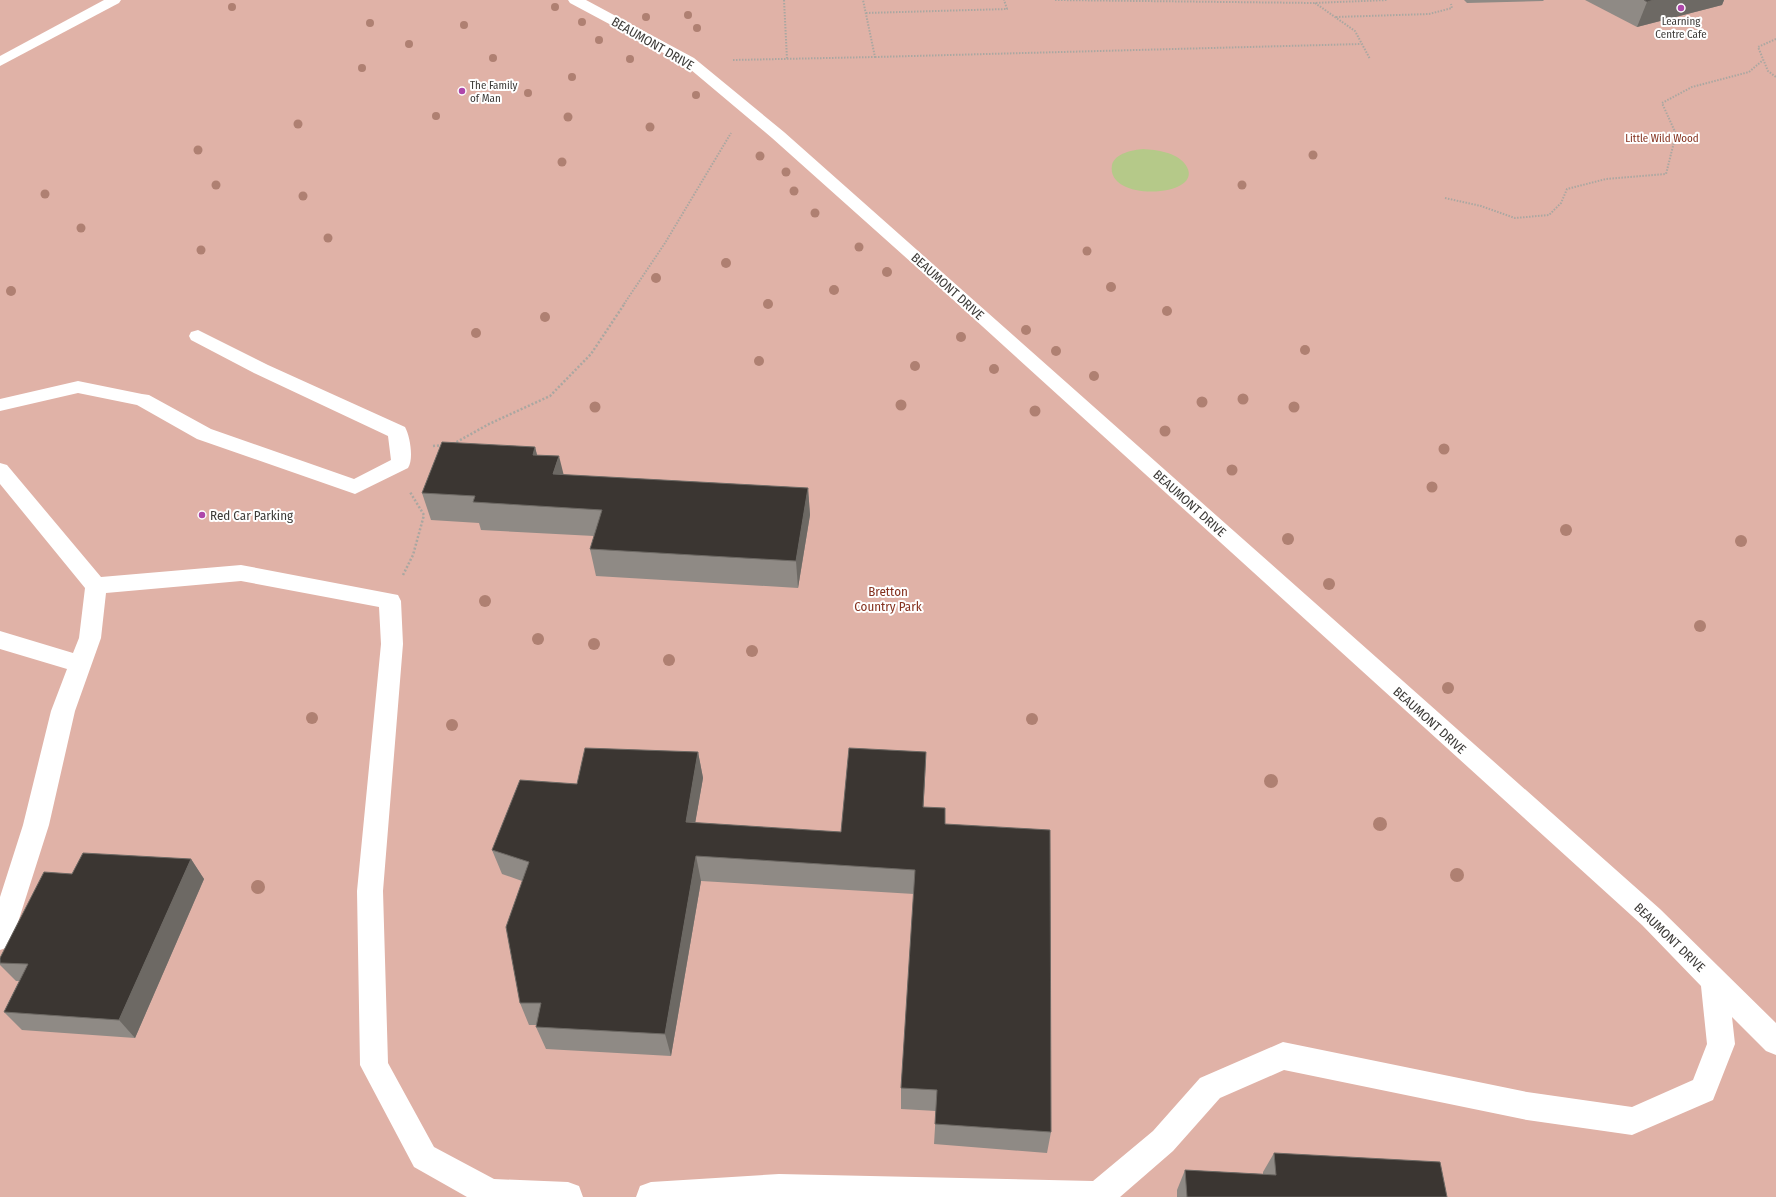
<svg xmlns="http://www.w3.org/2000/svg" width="1776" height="1197" viewBox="0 0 1776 1197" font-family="'Fira Sans Condensed',sans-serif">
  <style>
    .green { fill: #e0b2a7 }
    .water { fill: #b5c989 }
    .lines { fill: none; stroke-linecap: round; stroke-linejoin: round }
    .path-far1 { stroke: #aaa7a1; stroke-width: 2; stroke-dasharray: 1.5 1.5; stroke-linecap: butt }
    .path { stroke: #aaa7a1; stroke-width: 2.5; stroke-dasharray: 2 2; stroke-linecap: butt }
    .lane { fill: #fff; fill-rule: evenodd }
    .tree { fill: #af8072 }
    .wall { fill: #8f8a85 }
    .shaded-wall { fill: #6d6964 }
    .building { fill: #3b3632; stroke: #6d6964 }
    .poi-dot { fill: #ae47ab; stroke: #fff; stroke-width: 1.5 }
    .labels { text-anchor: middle; stroke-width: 4; stroke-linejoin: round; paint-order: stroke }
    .far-poi-label { font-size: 11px; fill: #3d3b38; stroke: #fff }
    .far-park-label { font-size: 11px; fill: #85321f; stroke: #fff }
    .street-label { font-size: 13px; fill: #3d3b38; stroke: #fff }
    .poi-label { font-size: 13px; fill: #3d3b38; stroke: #fff; text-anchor: start }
    .park-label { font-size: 13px; fill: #85321f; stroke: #fff }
  </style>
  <rect width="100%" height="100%" fill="#e3dfd8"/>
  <rect class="green" x="0" y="0" width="1776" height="1197"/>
  <path class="water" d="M1143 149C1157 150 1176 152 1185 164 1210 197 1105 204 1112 165 1115 153 1133 150 1143 149Z"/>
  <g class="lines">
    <g class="path-far1">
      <path d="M784 0 787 59"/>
      <path d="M1055 0 1314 3 1387 0"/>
      <path d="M1315 3 1355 31 1370 59"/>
      <path d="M866 13 1007 9 1004 0"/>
      <path d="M1336 17 1429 14 1452 8 1451 4"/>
      <path d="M1776 39 1758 47 1768 71 1776 77"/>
      <path d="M875 57 1361 44"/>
      <path d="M733 60 875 57 863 0"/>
      <path d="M1445 198 1481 206 1515 218 1549 215 1561 203 1567 189 1606 179 1666 174 1676 134 1662 103 1692 87 1749 72 1763 60"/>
      <path d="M624 304 665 243 731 133"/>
    </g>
    <g class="path">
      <path d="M453 444 489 424 550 396 591 354 625 303"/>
      <path d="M433 446 444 445"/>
      <path d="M403 575 413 555 424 515 410 492"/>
    </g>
    <g class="lane">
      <path d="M104 0H121L119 3 0 66V56Z"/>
      <path d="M568 0H586L694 58 784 132 1660 909 1776 1023V1055L1766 1051 1732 1017 1735 1044 1713 1100 1632 1135 1527 1120 1284 1070 1220 1098 1173 1151 1120 1197H636L640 1186 651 1182 779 1174 1093 1181 1153 1131 1200 1078 1283 1042 1527 1092 1632 1107 1693 1080 1707 1044 1701 986 1642 925 950 297 772 138 684 64 570 3Z"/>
      <path d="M198 330 268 365 405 427C410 436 414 459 408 468L355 494 197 439 137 405 78 393 0 411V399L78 381 142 394 149 395 211 429 354 479 391 460 388 436 254 373 191 340 189 336 191 332Z"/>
      <path d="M0 463 7 465 101 577 241 565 398 595 401 601 403 644 383 891 388 1063 434 1147 494 1179 568 1182 579 1186 583 1197H467L414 1167 360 1065 357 891 381 644 379 607 241 581 106 593 101 638 75 711 49 825 13 938 9 947 0 950V897L23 825 51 711 67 669 0 649V631L73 653 79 638 85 588 0 484Z"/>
    </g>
  </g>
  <g class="tree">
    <circle cx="232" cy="7" r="4"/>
    <circle cx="555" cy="7" r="4"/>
    <circle cx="688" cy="15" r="4"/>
    <circle cx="646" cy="17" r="4"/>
    <circle cx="582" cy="22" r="4"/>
    <circle cx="370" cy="23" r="4"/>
    <circle cx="464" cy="25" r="4"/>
    <circle cx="697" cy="28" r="4"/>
    <circle cx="599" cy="40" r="4"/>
    <circle cx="409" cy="44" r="4"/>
    <circle cx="493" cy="58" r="4"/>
    <circle cx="630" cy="59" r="4"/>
    <circle cx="362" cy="68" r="4"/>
    <circle cx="572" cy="77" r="4"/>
    <circle cx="528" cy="93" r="4"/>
    <circle cx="696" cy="95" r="4"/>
    <circle cx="436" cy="116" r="4"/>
    <circle cx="568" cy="117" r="4.5"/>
    <circle cx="298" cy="124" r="4.5"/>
    <circle cx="650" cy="127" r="4.5"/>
    <circle cx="198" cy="150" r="4.5"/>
    <circle cx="1313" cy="155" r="4.5"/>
    <circle cx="760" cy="156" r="4.5"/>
    <circle cx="562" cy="162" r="4.5"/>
    <circle cx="786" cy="172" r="4.5"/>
    <circle cx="216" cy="185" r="4.5"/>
    <circle cx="1242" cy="185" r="4.5"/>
    <circle cx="794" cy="191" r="4.5"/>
    <circle cx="45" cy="194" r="4.5"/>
    <circle cx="303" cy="196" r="4.5"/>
    <circle cx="815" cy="213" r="4.5"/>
    <circle cx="81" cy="228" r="4.5"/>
    <circle cx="328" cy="238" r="4.5"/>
    <circle cx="859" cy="247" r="4.5"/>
    <circle cx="201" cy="250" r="4.5"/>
    <circle cx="1087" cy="251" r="4.5"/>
    <circle cx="726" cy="263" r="5"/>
    <circle cx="887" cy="272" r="5"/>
    <circle cx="656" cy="278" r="5"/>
    <circle cx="1111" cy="287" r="5"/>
    <circle cx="834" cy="290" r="5"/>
    <circle cx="11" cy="291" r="5"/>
    <circle cx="768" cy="304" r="5"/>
    <circle cx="1167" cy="311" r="5"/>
    <circle cx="545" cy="317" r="5"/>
    <circle cx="1026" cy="330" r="5"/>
    <circle cx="476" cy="333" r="5"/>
    <circle cx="961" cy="337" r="5"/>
    <circle cx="1305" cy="350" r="5"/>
    <circle cx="1056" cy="351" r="5"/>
    <circle cx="759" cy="361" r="5"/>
    <circle cx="915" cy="366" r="5"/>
    <circle cx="994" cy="369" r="5"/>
    <circle cx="1094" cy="376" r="5"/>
    <circle cx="1243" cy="399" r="5.5"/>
    <circle cx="1202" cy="402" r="5.5"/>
    <circle cx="901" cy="405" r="5.5"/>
    <circle cx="595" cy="407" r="5.5"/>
    <circle cx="1294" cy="407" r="5.5"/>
    <circle cx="1035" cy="411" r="5.5"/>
    <circle cx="1165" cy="431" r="5.5"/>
    <circle cx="1444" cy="449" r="5.5"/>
    <circle cx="1232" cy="470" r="5.5"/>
    <circle cx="1432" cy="487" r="5.5"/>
    <circle cx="1566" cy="530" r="6"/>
    <circle cx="1288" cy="539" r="6"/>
    <circle cx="1741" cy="541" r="6"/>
    <circle cx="1329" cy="584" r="6"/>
    <circle cx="485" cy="601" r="6"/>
    <circle cx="1700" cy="626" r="6"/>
    <circle cx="538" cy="639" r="6"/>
    <circle cx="594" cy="644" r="6"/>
    <circle cx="752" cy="651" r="6"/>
    <circle cx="669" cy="660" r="6"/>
    <circle cx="1448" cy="688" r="6"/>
    <circle cx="312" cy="718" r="6"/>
    <circle cx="1032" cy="719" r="6"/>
    <circle cx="452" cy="725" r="6"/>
    <circle cx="1271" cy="781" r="7"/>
    <circle cx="1380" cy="824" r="7"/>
    <circle cx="1457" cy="875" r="7"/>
    <circle cx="258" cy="887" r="7"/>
  </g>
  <g class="wall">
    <path d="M1464 0H1544L1543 1 1467 3Z"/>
    <path d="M1585 0H1724L1722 5 1637 27Z"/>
    <path d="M535 447 537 455 564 475 808 488 810 515 798 588 596 576 590 549 594 536 481 530 479 523 431 520 422 493Z"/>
    <path d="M698 752 703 778 695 823 841 832 926 752 923 807 945 824 1051 1132 1047 1153 934 1144 936 1111 901 1109V1088L914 894 701 881 671 1056 546 1049 536 1027V1025H529L520 1003 522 881 502 874 492 850 577 784Z"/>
    <path d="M191 859 204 879 135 1038 22 1030 4 1012 19 981H16L0 965V958L72 874Z"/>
    <path d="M1274 1153 1447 1197H1177V1190L1185 1170 1263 1174V1172Z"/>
  </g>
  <g class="shaded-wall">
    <path d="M1654 0H1724L1722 5 1637 27 1647 2Z"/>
    <path d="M535 447 542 475 533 455Z"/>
    <path d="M559 456 566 484 553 474Z"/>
    <path d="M808 488 810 515 798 588 796 561Z"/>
    <path d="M698 752 703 778 691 847 686 822Z"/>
    <path d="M926 752 925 778 922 832 923 807Z"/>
    <path d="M696 856 701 881 671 1056 665 1034Z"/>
    <path d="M191 859 204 879 135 1038 119 1020Z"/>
  </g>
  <g class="building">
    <path d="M1644 0H1654L1647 2Z"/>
    <path d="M442 442 535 447 533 455 559 456 553 474 808 488 796 561 590 549 602 510 473 502 475 496 422 493Z"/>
    <path d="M585 748 698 752 686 822 841 832 849 748 926 752 923 807 945 808V824L1050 830 1051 1132 935 1124 937 1090 901 1088 915 870 696 856 665 1034 536 1027 541 1003H520L506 927 529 862 492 850 520 780 577 784Z"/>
    <path d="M83 853 191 859 119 1020 4 1012 28 964 0 963V958L44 872 72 874Z"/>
    <path d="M1274 1153 1440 1162 1447 1197H1187L1185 1170 1276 1175Z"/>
  </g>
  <g class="poi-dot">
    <circle cx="1681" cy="8" r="4"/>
    <circle cx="462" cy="91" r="4"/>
    <circle cx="202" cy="515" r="4"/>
  </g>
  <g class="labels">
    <g class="far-poi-label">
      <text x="1681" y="25">Learning<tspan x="1681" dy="13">Centre Cafe</tspan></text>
      <text x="470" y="89" text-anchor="start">The Family<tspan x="470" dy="13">of Man</tspan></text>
    </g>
    <g class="far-park-label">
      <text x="1662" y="142">Little Wild Wood</text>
    </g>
    <g class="street-label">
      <text transform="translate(653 43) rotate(30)" y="5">BEAUMONT DRIVE</text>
      <text transform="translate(948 286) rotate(42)" y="5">BEAUMONT DRIVE</text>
      <text transform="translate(1190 503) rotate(42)" y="5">BEAUMONT DRIVE</text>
      <text transform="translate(1430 720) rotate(42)" y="5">BEAUMONT DRIVE</text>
      <text transform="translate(1670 937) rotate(44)" y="5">BEAUMONT DRIVE</text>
    </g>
    <g class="poi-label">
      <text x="210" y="520">Red Car Parking</text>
    </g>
    <g class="park-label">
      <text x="888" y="596">Bretton<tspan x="888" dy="15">Country Park</tspan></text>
    </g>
  </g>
</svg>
